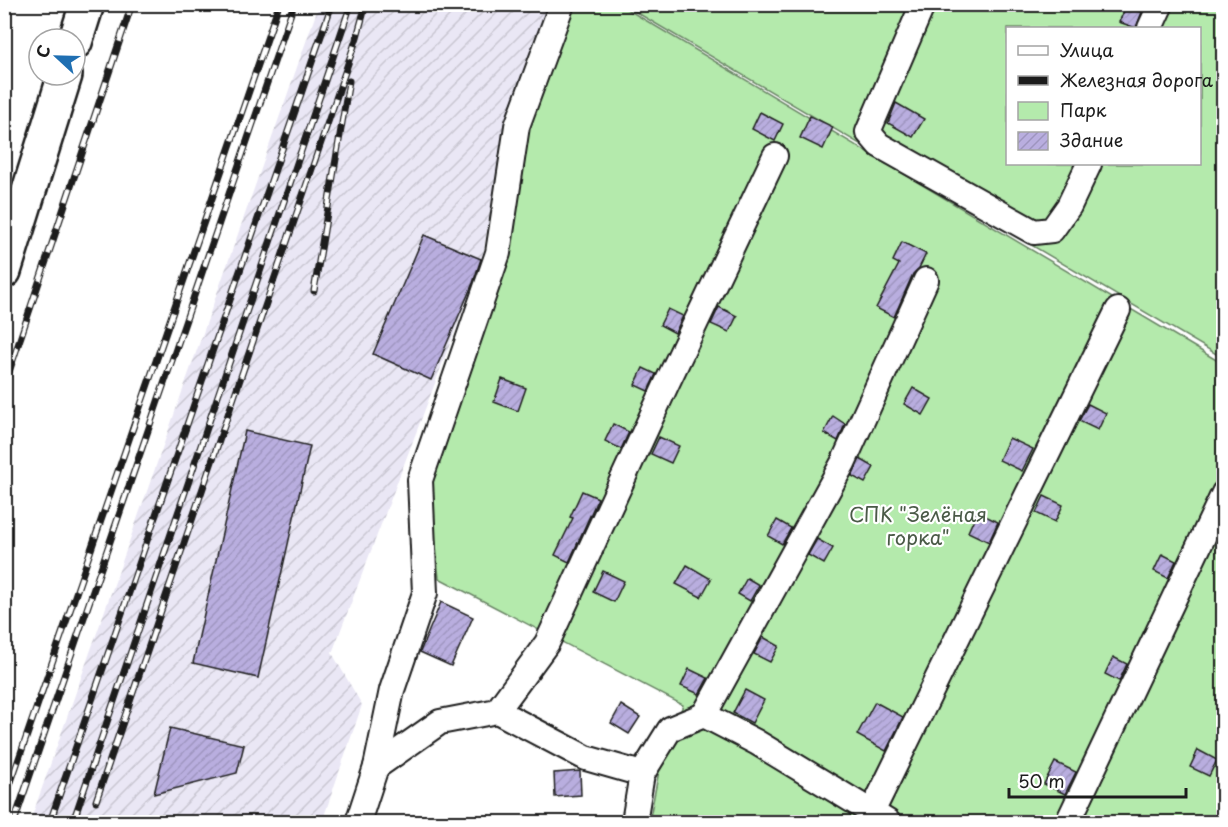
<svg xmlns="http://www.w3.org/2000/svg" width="1228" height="827" viewBox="0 0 1228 827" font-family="'Playpen Sans',sans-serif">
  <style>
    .industrial { fill: url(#industrial-furrows) }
    .green { fill: #b4eaac; stroke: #688364; stroke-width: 1.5; fill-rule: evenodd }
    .building { fill: url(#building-hatch); stroke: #1c1c1c; stroke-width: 1.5 }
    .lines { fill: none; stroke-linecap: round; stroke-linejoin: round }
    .minor-casing { stroke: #1c1c1c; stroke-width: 28 }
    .highway-casing { stroke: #1c1c1c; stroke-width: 38 }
    .minor { stroke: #fff; stroke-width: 24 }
    .highway { stroke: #fff; stroke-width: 33 }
    .rail-casing { stroke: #1c1c1c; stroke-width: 7 }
    .rail { stroke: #fff; stroke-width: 4.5; stroke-dasharray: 14; stroke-linecap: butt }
    .labels { text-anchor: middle; stroke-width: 4.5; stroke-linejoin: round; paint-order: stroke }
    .park-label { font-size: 20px; fill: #4a5a47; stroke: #fff }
  </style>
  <defs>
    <pattern id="industrial-furrows" width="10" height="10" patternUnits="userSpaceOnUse" patternTransform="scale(1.5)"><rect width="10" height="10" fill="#eae7f5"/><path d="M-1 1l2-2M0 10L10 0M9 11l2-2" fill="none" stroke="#c8c6d1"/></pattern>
    <pattern id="building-hatch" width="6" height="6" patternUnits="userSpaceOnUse" patternTransform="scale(1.5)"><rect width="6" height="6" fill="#b9aedf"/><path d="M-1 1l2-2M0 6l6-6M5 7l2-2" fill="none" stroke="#9e95bf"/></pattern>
  </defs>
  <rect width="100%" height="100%" fill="#fff"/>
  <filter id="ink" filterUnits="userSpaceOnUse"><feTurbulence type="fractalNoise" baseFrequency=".0167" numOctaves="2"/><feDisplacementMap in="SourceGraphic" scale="12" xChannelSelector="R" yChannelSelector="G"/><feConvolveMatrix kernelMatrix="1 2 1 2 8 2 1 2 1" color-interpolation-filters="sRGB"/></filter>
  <g filter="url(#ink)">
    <path class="industrial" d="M319 5H549L506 117 482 260 332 653 362 705 322 822H30Z"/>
    <g class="green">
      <path d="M567 5H620L1223 364V822H649L661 761 683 705 439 578 429 479 528 128Z"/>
      <path d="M624 5H1223V358ZM1008 28H1200V164H1008Z"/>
    </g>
    <g class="building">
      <path d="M1127 5 1142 12 1136 28 1119 22Z"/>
      <path d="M896 103 924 119 913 137 888 123Z"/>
      <path d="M760 112 783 124 775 141 752 129Z"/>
      <path d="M810 116 833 127 823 149 800 138Z"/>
      <path d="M424 235 481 259 473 283 431 380 373 354Z"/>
      <path d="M902 242 926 254 919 268 913 274 894 317 876 308 899 264 893 261Z"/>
      <path d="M719 307 737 316 729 332 711 324Z"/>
      <path d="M668 309 683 316 675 333 660 325Z"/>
      <path d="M643 368 656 374 648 391 635 385Z"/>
      <path d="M502 379 526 388 518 411 494 402Z"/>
      <path d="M913 388 932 399 923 415 904 404Z"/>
      <path d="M1088 404 1106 413 1098 430 1079 421Z"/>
      <path d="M833 416 845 424 838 441 824 433Z"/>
      <path d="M613 424 629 432 621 449 605 441Z"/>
      <path d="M245 431 310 446 258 678 193 663Z"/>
      <path d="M659 437 679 446 671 463 651 454Z"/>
      <path d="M1009 438 1033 449 1022 471 999 460Z"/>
      <path d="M860 459 874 467 865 483 852 476Z"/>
      <path d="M582 491 598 498 569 562 555 555 573 518 570 517Z"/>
      <path d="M1044 496 1063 505 1055 522 1036 513Z"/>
      <path d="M977 512 998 522 989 542 968 532Z"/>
      <path d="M777 520 791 528 782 544 768 536Z"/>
      <path d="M817 539 833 548 824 564 808 555Z"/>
      <path d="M1162 554 1176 561 1168 578 1154 571Z"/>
      <path d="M687 565 711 579 701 597 676 584Z"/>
      <path d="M603 571 624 581 614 602 593 592Z"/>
      <path d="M747 578 759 585 750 601 738 594Z"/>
      <path d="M441 602 473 617 451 666 420 652Z"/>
      <path d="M763 637 779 646 770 662 754 654Z"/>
      <path d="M1113 657 1127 664 1119 681 1105 674Z"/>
      <path d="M689 669 708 678 699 694 681 686Z"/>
      <path d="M745 690 764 700 752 723 733 713Z"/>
      <path d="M875 702 903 717 886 751 857 735Z"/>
      <path d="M621 705 640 717 629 734 611 723Z"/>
      <path d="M170 728 244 745 237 773 154 794Z"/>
      <path d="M1198 750 1217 760 1209 776 1190 767Z"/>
      <path d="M1055 762 1076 772 1065 794 1044 784Z"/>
      <path d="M580 771 581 795 555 797 554 773Z"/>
    </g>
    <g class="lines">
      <defs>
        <g id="minor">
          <path d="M923 4 868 132 879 145 1034 232 1052 230 1069 206 1089 164"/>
          <path d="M1150 28 1161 4"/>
          <path d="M497 711 547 643 668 381 775 156"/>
          <path d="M704 715 843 463 926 280"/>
          <path d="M376 767 440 722 497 711 586 758 642 774 634 822"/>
          <path d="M642 774 670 729 704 715 756 742 888 822"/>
          <path d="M872 812 1118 310"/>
          <path d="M358 822 376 767 392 690 425 593 420 480 498 253 517 126 562 4"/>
          <path d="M1068 822 1224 493"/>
        </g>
        <g id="highway">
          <path d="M75 42 87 4"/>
          <path d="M4 271 65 75"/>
        </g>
      </defs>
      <use href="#minor" class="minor-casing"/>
      <use href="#highway" class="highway-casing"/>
      <use href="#minor" class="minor"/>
      <use href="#highway" class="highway"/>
      <defs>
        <g id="rail">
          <path d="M314 291 349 81"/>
          <path d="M4 387 132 4"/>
          <path d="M96 801 357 37 366 4"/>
          <path d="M4 802 279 4"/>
          <path d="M14 822 294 4"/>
          <path d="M50 822 332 4"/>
          <path d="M73 822 351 4"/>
        </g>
      </defs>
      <use href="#rail" class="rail-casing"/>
      <use href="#rail" class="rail"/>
    </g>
  </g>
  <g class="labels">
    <g class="park-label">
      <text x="918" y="522">СПК "Зелёная<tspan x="918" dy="23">горка"</tspan></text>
    </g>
  </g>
  <rect width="1228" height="827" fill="none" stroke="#fff" stroke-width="24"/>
  <rect x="12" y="12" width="1204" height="803" fill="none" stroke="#1c1c1c" stroke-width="2" filter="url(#ink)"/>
  <rect x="1006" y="27" width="195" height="138" fill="#ffffff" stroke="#a4a4a4" stroke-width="1.5"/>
  <rect x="1018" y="46" width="30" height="9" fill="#ffffff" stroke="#a4a4a4" stroke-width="1.5"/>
  <text x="1060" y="57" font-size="18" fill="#1c1c1c">Улица</text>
  <rect x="1018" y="76" width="30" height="9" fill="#1c1c1c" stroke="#a4a4a4" stroke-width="1.5"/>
  <text x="1060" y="87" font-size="18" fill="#1c1c1c">Железная дорога</text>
  <rect x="1018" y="102" width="30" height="18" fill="#b4eaac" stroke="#a4a4a4" stroke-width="1.5"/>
  <text x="1060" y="117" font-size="18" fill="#1c1c1c">Парк</text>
  <rect x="1018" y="132" width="30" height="18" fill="url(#building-hatch)" stroke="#a4a4a4" stroke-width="1.5"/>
  <text x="1060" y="147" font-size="18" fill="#1c1c1c">Здание</text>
  <g transform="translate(57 57) rotate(292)"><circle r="28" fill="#ffffff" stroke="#a4a4a4" stroke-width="1.5"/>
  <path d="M0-4.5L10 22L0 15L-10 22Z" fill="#1f6fb2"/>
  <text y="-9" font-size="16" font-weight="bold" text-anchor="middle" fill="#1c1c1c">С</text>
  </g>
  <path d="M1009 788v9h177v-9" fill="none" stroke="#1c1c1c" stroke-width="3"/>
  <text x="1018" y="788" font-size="18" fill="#1c1c1c" stroke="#ffffff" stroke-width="4.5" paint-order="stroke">50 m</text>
</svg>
